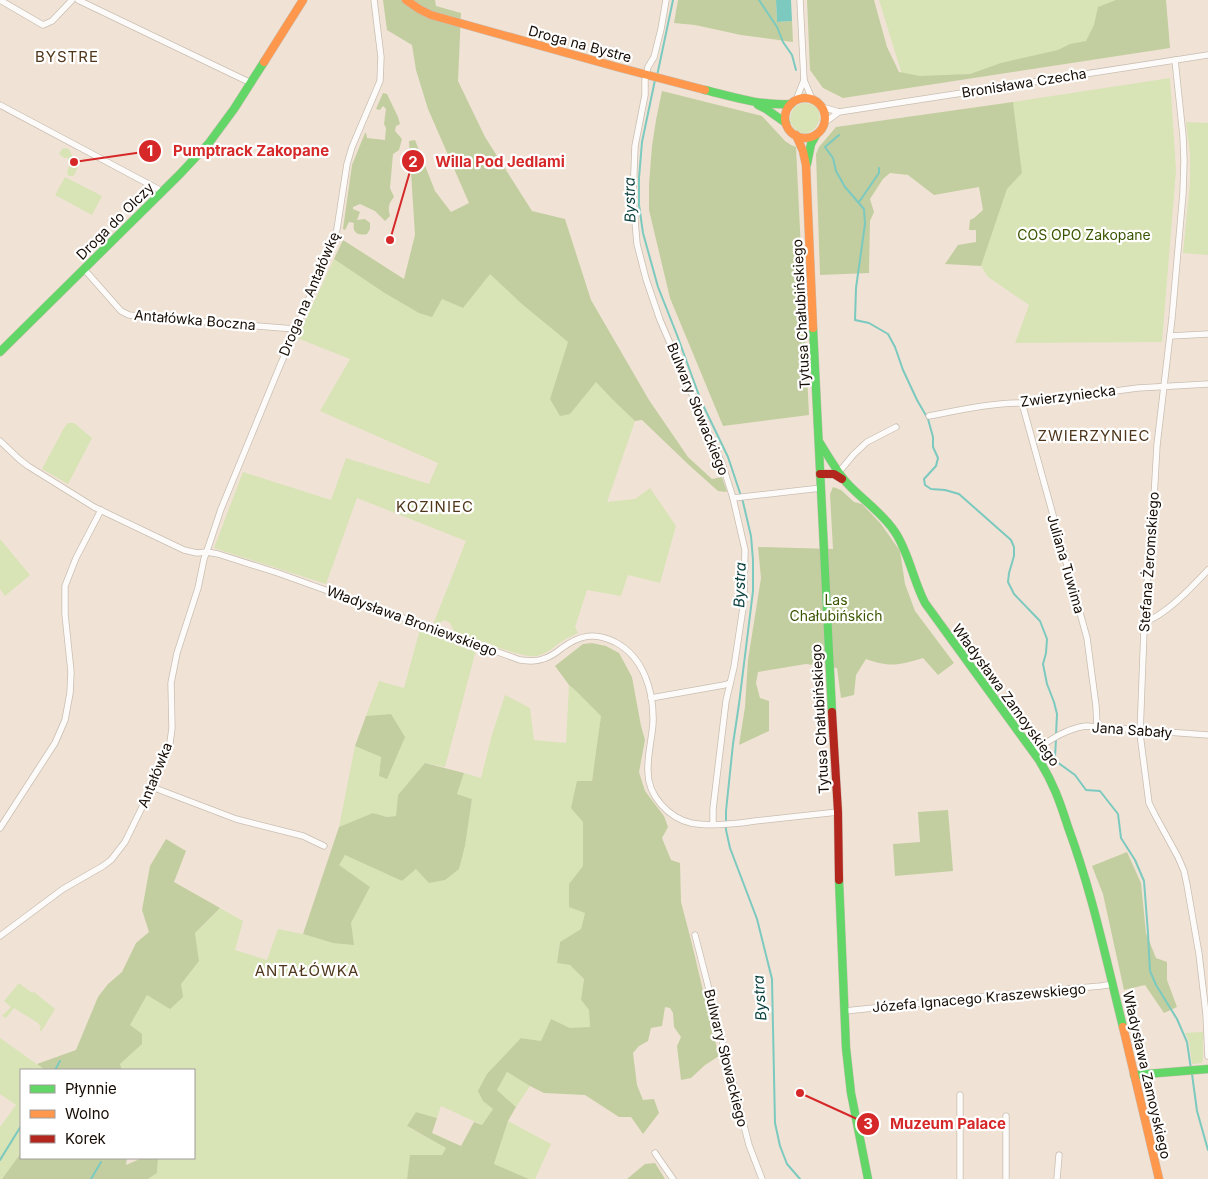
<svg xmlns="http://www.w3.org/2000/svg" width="1208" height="1179" viewBox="0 0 1208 1179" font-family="Inter,sans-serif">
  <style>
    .green { fill: #d8e3b6 }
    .forest { fill: #c2ce9f }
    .water { fill: #7bc9bf }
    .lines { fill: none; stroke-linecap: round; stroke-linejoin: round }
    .stream { stroke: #7bc9bf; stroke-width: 2 }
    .street-casing { stroke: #c9beb2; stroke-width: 7 }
    .fast-casing { stroke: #c9beb2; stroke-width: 9 }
    .slow-casing { stroke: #c9beb2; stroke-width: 9 }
    .jam-casing { stroke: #c9beb2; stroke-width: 9 }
    .street { stroke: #fdfbf9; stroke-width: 5.5 }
    .fast { stroke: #63d668; stroke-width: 8 }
    .slow { stroke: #ff974d; stroke-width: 8 }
    .jam { stroke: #b3261e; stroke-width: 8 }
    .labels { text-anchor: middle; stroke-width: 4.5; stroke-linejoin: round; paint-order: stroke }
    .street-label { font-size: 14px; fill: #160c03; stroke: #fff }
    .park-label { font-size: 14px; fill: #3a5500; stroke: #fff }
    .neighbourhood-label { font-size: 15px; letter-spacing: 1px; fill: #4f361b; stroke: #fff }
    .water-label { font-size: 15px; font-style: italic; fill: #083f3b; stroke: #fff }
    .leader { fill: none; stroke: #d62828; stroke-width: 2 }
    .callout-dot { fill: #d62828; stroke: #fff; stroke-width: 2 }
    .mark-label { font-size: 15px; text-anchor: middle; font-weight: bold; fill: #fff }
    .callout-label { font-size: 15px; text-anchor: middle; font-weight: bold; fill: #d62828; stroke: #fff; stroke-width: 4.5; stroke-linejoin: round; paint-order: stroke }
  </style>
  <rect width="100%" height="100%" fill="#f0e3d5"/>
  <g class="green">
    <path d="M879 0H1166V45L1018 69 904 81Z"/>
    <path d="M1170 78 1176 170 1162 342 1015 343 1029 305 988 277 981 266 1007 189 1022 173 1013 102Z"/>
    <path d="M803 103C836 104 813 148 794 128 786 118 792 106 803 103Z"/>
    <path d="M1186 122 1208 123V255L1183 253 1190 182V155Z"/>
    <path d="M64 148 69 149 73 158 78 161 79 163 75 174 73 176H69L67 173 69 165 68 158H64L59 154 62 149Z"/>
    <path d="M65 177 102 196 92 215 55 195Z"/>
    <path d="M334 259 383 292 442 299 463 308 490 273 523 305 568 342 550 399 570 414 595 381 612 399 635 421 607 502 635 499 650 488 676 526 660 583 628 575 621 596 587 590 575 627 578 633C574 635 569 637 564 640 555 646 548 653 537 656 523 659 471 637 454 631L450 623 445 620 435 625 434 622 466 541 357 498 326 584 214 548 243 472 331 500 346 458 429 484 438 463 320 411 350 359 297 338Z"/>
    <path d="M68 423H74L92 438 68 484 42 469 64 428Z"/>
    <path d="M0 539 30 575 5 596 0 589Z"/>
    <path d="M420 629 476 650 445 767 425 763 398 795 396 816 387 817 373 813 339 827 355 746 381 757 379 776 391 714 366 716 379 681 404 688Z"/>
    <path d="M569 685 575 690 601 716 595 764 583 822V867L569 884V906L585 913 581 929 560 942 557 963 570 965 584 979 581 1000 589 1010 590 1028H570L551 1019 541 1041 521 1038 483 1101 493 1109 482 1125 441 1106 437 1118 416 1112 408 1127 446 1148 442 1155H410L407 1179H148L157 1173 158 1158H194V1070H122L120 1064 142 1044 130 1025 147 995 180 984 199 961 195 933 220 908 243 921 235 950 267 960 278 929 303 934 333 943 351 923 370 887 338 865 345 855 402 881 416 869H459L465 846 472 799 457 794 464 773 481 778 491 738 505 695 530 708 534 740 566 743Z"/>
    <path d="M19 983 32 993 34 992 55 1009 41 1032 40 1029 41 1027 38 1023 14 1008 6 1018 2 1016 11 1007 4 1001Z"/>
    <path d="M1203 1032V1058L1202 1063 1192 1064 1189 1041 1185 1033Z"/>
    <path d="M0 1038 45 1070H21V1153L2 1179H0V1127L16 1105 0 1094Z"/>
    <path d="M507 1072 530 1086 516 1107 497 1090Z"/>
    <path d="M508 1121 551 1144 535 1179H529L494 1164Z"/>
  </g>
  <g class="forest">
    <path d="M383 0H435L436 6 461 13 458 81 485 137 532 211 565 219 591 300 649 400 688 457 712 479 722 477 727 492 718 491 690 466 642 420 635 421 612 399 596 382 570 414 560 416 550 399 568 342 523 305 490 274 463 308 442 299 432 317 419 313 383 292 334 259 343 240 404 279 415 235 409 141 415 140 435 191 451 212 469 203 428 109 416 70 412 45 387 30Z"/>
    <path d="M678 0H776L777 22 792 21 793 42 741 35 695 25 674 23Z"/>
    <path d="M807 0H874L887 47 899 72 920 76 970 74 1001 63 1058 50 1070 44 1086 41 1094 25 1098 7 1116 0H1166L1170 48 843 98 823 88 810 70Z"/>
    <path d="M662 91 762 116 785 141 791 145 796 147 809 415 723 426 670 298 649 210V184L652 146 656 120Z"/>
    <path d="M383 93 387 94 398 117 400 124 396 126 395 131 402 139 399 150 393 154 390 188 394 197C388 204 388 208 390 216L385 221 375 211 360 204 353 207V209L360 212 357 220 365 219 370 223V229L367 234C357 236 352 232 354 223L349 222 345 230 343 229 352 165 365 133H366L367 138 385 140 386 128 384 124 386 109 383 106 380 110 376 109Z"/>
    <path d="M1013 102 1022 173 1007 189 981 266 945 264 958 245 976 242V230H969L970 220 974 218 983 210 979 187 934 195 908 175 890 173 883 179 870 199 874 212 870 221 869 273 820 275 816 154 819 147 836 127Z"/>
    <path d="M833 487 841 490 854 502 862 504 881 524 900 551 905 584 915 611 954 663 938 675 923 658C899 665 891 668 866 659L856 675 854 695 841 698 837 668 806 664 758 672 756 683 760 698 769 701V731L739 745 745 707 748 660 761 578 758 547 833 549 830 494Z"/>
    <path d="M592 643 606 646 619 653 632 677 641 726 645 740 639 772 645 791 664 816 668 827 662 838 671 860 680 863 681 902 692 944 709 1016 719 1056 705 1065 691 1078 681 1080 677 1046 681 1037 674 1027 673 1013 670 1008 665 1007 662 1026 651 1028 648 1041 639 1046 633 1053 637 1085 643 1100 654 1099 659 1113 643 1134 631 1117H619L585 1095 544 1093 530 1086 507 1072 497 1090 516 1107 508 1121 494 1164 529 1179H407L410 1155H442L446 1148 407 1126 416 1112 437 1118 432 1133 461 1146 474 1122 482 1125 493 1109 483 1101 478 1091 487 1074 521 1038 541 1041 551 1019 570 1028 590 1027 589 1010 581 1000 584 979 570 965 557 963 560 942 581 929 585 913 569 907V884L583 866V822L571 808 577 781H592L601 716 575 690 569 685 555 666 583 644Z"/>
    <path d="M391 714 405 737 387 779 379 776 381 757 355 746 366 716Z"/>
    <path d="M425 763 464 773 457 794 472 799 465 846 459 869 445 880 429 883 416 869 402 881 345 855 339 865 370 887 351 923 354 945 333 943 303 934 339 827 373 813 387 817 396 816 398 795Z"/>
    <path d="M948 810 953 871 895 876 893 844 920 842 918 812Z"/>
    <path d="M166 839 186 851 174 882 220 908 195 933 199 961 181 984 183 997 170 1009 147 995 130 1025 142 1034V1044L120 1064 122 1070H45L37 1064 76 1050 98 997 108 984 122 972 136 943 149 932 142 910 150 866Z"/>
    <path d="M1127 852 1141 883 1146 933 1156 958 1167 962V980L1177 1007 1164 1013 1145 985 1124 990 1103 894 1092 866Z"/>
    <path d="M21 1153V1158H127L126 1165 142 1158H158L157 1173 148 1179H2Z"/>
    <path d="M655 1163 665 1179H627L645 1164Z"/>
  </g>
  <path class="water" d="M776 0H791L792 21 777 22Z"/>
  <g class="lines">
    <g class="stream">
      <path d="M759 0 777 27 783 42 792 55 796 70"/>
      <path d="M657 76 673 0"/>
      <path d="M655 80 642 142 639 178V205L643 233 658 287 677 335 701 401 728 457 743 502 751 536 753 560V591L739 704 733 744 726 811V830L730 848 757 919 772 979 775 1123 780 1146 787 1164 800 1179"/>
      <path d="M839 135 825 147 833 158 836 171 845 187 864 209 865 224 856 288 855 320 869 323 888 334 895 347 903 370 917 400 928 419 933 437V447L938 458 936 466 924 479 925 485 931 489 945 490 959 494 1011 540 1014 547V556L1009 573 1008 582 1014 594 1040 621 1047 639 1046 653 1043 664 1047 684 1054 702 1057 714 1056 735"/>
      <path d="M859 202 879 173V168"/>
      <path d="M1056 739 1055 757 1057 762 1075 775 1086 790 1100 791 1118 814 1121 838 1135 860 1144 881 1148 933 1150 971 1156 985 1177 1019 1187 1042 1191 1069"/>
      <path d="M55 1070 60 1061"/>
      <path d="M1192 1074 1197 1111 1208 1150"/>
      <path d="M0 1160 21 1126"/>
      <path d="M91 1179 101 1162"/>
    </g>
    <defs>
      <g id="street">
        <path d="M0 0 43 25 52 21 72 0"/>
        <path d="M78 0 251 83"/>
        <path d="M666 0 661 29 654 57 648 67 645 80V95L635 146 633 197 637 244 646 279 660 320 723 466 733 498 745 550 744 601 734 667 726 701 713 809V824"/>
        <path d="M1175 60 1183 136 1184 161 1183 193 1172 318 1157 445 1152 533 1145 603 1140 734 1149 803 1155 815 1178 857 1184 871 1187 885 1199 954 1206 1014 1208 1056"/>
        <path d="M804 80 812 99"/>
        <path d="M796 100 804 80 800 0"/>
        <path d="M0 105 158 189 161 193"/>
        <path d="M822 107 839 112 1208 55"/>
        <path d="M824 123 839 112"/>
        <path d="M84 269 121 311 129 315 168 319 295 329"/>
        <path d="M1170 336 1208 334"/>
        <path d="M1022 403 1087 638 1096 706 1097 726"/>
        <path d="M929 416C960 410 990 403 1022 403L1138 388 1208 384"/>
        <path d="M0 441 19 459 28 466 94 507 184 550 197 553 207 552 218 554 278 573 520 660C528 661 535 662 543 659 550 657 556 653 562 648 580 635 594 632 615 642 644 657 654 692 653 723 652 739 647 756 648 772 648 796 669 818 691 823 711 827 735 824 755 821 783 818 810 815 838 812"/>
        <path d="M839 472 854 454 867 442 896 427"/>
        <path d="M733 498 821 488"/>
        <path d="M1144 622C1165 616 1192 587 1208 570"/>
        <path d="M651 698 724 685 730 683"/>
        <path d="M1033 752C1050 740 1065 729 1086 726L1208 735"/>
        <path d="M152 787 236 819 303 836 324 846"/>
        <path d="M0 828 55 743 65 720 70 693 71 672 65 614V586L76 558 101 510"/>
        <path d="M695 935 749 1145 762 1179"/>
        <path d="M0 936 63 889 103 866 111 860 125 842 152 787 167 753 170 743 172 728 171 683 177 653 198 588 204 559 210 542 221 509 279 368 330 250 337 229 347 164 352 147 380 81 381 57 374 0"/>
        <path d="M845 1011 988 996 1101 986 1113 984"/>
        <path d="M960 1095V1179"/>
        <path d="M1006 1116V1179"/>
        <path d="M655 1153 673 1179"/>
        <path d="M1057 1179 1059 1155"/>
      </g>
      <g id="fast">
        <path d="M705 90C733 97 761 106 791 104"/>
        <path d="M758 105 766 109 786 123"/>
        <path d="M807 164 811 144 816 135"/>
        <path d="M813 328 832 712"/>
        <path d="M0 352 180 174 209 143 234 109 264 62"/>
        <path d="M820 443C828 456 836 470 846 482 861 499 882 512 895 532 909 553 913 580 925 603L1039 760C1053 782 1060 802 1068 827 1092 892 1106 959 1123 1027"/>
        <path d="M839 880 846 1048 851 1093 868 1179"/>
        <path d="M1134 1075 1208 1069"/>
      </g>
      <g id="slow">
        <path d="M406 0 419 9 431 15 617 67 705 90"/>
        <path d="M264 62 303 0"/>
        <circle cx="805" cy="118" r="20"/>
        <path d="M796 135 803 151 806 165 813 328"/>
        <path d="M1123 1027 1159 1179"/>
      </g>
      <g id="jam">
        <path d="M820 474H834L842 479"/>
        <path d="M832 712 838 812 839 880"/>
      </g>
    </defs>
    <use href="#street" class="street-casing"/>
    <use href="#fast" class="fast-casing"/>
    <use href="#slow" class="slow-casing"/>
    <use href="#jam" class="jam-casing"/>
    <use href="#street" class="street"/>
    <use href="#fast" class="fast"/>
    <use href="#slow" class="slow"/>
    <use href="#jam" class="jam"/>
  </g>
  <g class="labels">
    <g class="street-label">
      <text transform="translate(580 44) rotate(15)" y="5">Droga na Bystre</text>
      <text transform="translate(1024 83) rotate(-9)" y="5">Bronisława Czecha</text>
      <text transform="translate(115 221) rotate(-45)" y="5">Droga do Olczy</text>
      <text transform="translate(309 294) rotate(-67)" y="5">Droga na Antałówkę</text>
      <text transform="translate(801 314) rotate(-93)" y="5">Tytusa Chałubińskiego</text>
      <text transform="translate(195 320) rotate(5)" y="5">Antałówka Boczna</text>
      <text transform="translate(1068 396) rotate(-7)" y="5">Zwierzyniecka</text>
      <text transform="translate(698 409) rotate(68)" y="5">Bulwary Słowackiego</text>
      <text transform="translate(1149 562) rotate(-86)" y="5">Stefana Żeromskiego</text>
      <text transform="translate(1066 564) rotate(74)" y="5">Juliana Tuwima</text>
      <text transform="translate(412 621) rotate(20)" y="5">Władysława Broniewskiego</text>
      <text transform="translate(1006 695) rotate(54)" y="5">Władysława Zamoyskiego</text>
      <text transform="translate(820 719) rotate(-93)" y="5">Tytusa Chałubińskiego</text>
      <text transform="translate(1132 730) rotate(4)" y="5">Jana Sabały</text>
      <text transform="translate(155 775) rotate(-68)" y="5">Antałówka</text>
      <text transform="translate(979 998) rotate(-5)" y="5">Józefa Ignacego Kraszewskiego</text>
      <text transform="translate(726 1058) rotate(76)" y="5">Bulwary Słowackiego</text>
      <text transform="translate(1147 1075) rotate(77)" y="5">Władysława Zamoyskiego</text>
    </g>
    <g class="park-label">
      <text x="1084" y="240">COS OPO Zakopane</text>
      <text x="836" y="605">Las<tspan x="836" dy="16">Chałubińskich</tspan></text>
    </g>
    <g class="neighbourhood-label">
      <text x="67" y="62">BYSTRE</text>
      <text x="1094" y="441">ZWIERZYNIEC</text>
      <text x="435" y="512">KOZINIEC</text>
      <text x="307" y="976">ANTAŁÓWKA</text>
    </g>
    <g class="water-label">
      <text transform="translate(630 200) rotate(-91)" y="5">Bystra</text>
      <text transform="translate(740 585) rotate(-88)" y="5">Bystra</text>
      <text transform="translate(760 998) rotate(-94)" y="5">Bystra</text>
    </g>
  </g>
  <path class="leader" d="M74 162L150 151M390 240L413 161M800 1093L868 1124"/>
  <g class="callout-dot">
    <circle cx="74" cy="162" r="5"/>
    <circle cx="390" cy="240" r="5"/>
    <circle cx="800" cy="1093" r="5"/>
    <circle cx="150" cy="151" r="12"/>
    <circle cx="413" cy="161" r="12"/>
    <circle cx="868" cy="1124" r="12"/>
  </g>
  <g class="mark-label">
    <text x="150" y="156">1</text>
    <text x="413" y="167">2</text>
    <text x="868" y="1129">3</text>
  </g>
  <g class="callout-label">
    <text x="251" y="156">Pumptrack Zakopane</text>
    <text x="500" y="167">Willa Pod Jedlami</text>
    <text x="948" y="1129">Muzeum Palace</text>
  </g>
  <rect x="20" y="1069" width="175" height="90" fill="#ffffff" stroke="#a29e9a"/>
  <rect x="30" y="1085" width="25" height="8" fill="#63d668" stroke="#a29e9a"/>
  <text x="65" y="1094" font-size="15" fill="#160c03">Płynnie</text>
  <rect x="30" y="1110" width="25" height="8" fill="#ff974d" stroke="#a29e9a"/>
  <text x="65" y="1119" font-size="15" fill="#160c03">Wolno</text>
  <rect x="30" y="1135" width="25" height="8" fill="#b3261e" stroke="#a29e9a"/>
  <text x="65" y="1144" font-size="15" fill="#160c03">Korek</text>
</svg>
